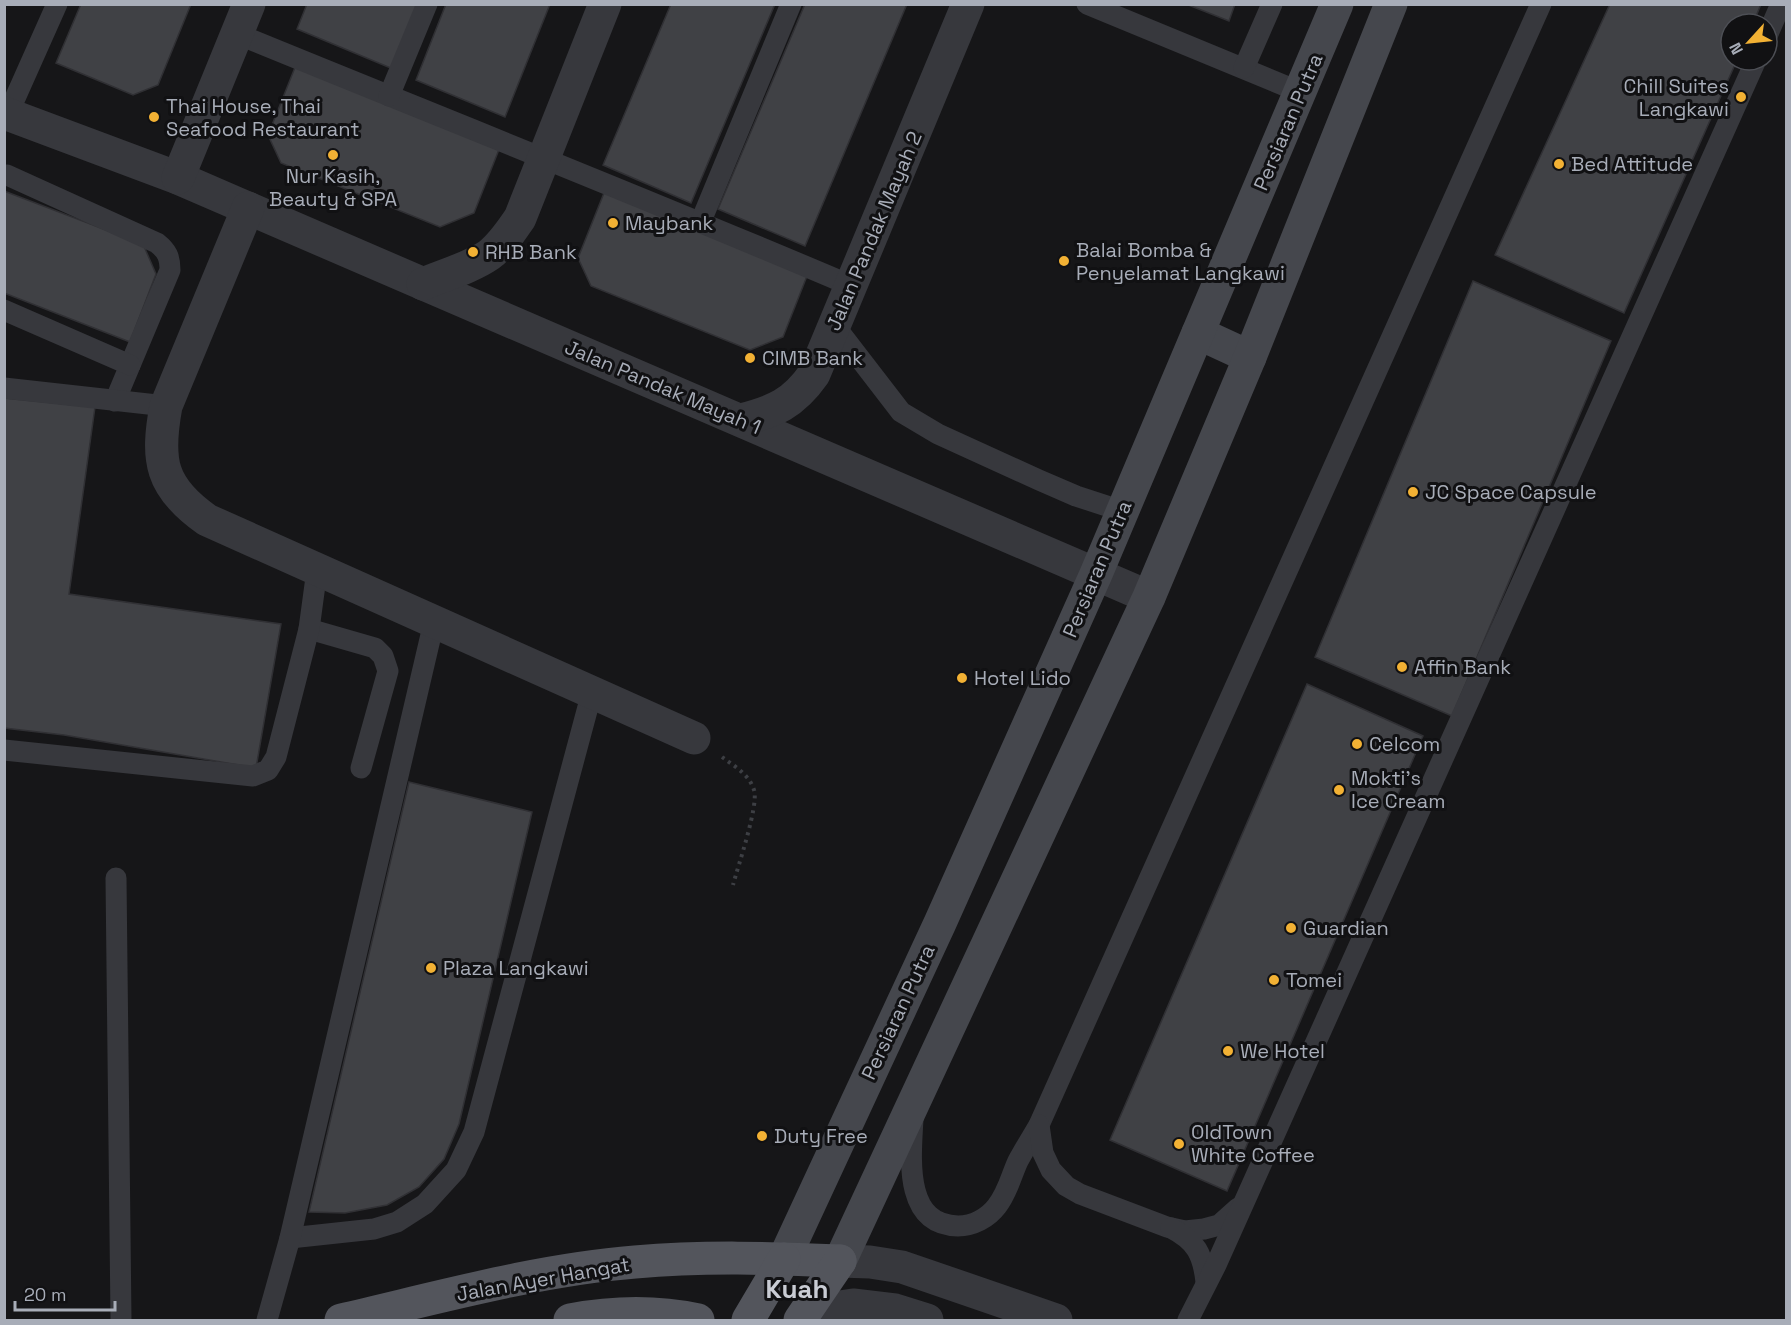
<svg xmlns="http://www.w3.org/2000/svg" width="1791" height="1325" viewBox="0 0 1791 1325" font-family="'Space Grotesk',sans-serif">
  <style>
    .building { fill: #404145; stroke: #303034; stroke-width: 1.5 }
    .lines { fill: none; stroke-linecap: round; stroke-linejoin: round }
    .path { stroke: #3d3f44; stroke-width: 4; stroke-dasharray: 3 4.5; stroke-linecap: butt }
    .lane { stroke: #37383d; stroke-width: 21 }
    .street { stroke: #37383d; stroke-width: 33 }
    .secondary { stroke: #45474d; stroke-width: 33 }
    .primary { stroke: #53555c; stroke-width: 33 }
    .poi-dot { fill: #f2b134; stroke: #111113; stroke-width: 2 }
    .labels { text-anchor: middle; stroke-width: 6; stroke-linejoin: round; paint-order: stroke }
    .poi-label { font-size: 20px; fill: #a8adb8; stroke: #111113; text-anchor: start }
    .street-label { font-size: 20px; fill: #a8adb8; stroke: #111113 }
    .district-label { font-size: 26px; font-weight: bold; fill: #c9ccd4; stroke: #111113 }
  </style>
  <rect width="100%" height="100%" fill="#161618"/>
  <g class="building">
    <path d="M81 4H191L158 85 133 95 56 63Z"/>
    <path d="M307 4H420L393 69 297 29Z"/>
    <path d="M446 4H550L505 117 416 80Z"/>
    <path d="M671 4H775L691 203 603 165Z"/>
    <path d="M805 4H907L805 246 718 209Z"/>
    <path d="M1186 4H1235L1229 21Z"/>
    <path d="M1610 4H1761L1753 24H1731V60H1737L1624 313 1495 255Z"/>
    <path d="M296 65 500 147 474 213 440 227 281 163 268 135Z"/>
    <path d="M606 188 809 271 783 337 750 350 591 286 578 258Z"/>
    <path d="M4 191 143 244 156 274 130 342 4 293Z"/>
    <path d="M1473 281 1611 341 1452 716 1315 657Z"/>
    <path d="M4 398 95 407 69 594 281 624 256 768 64 735 4 728Z"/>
    <path d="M1307 684 1423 736 1227 1191 1110 1140Z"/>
    <path d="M409 782 532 812 459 1124 444 1159 419 1187 387 1205 345 1213 309 1212Z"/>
  </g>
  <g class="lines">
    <path class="path" d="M722 757C734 766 749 774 754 790 759 805 738 866 733 885"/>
    <g class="lane">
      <path d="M1087 4 1300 92"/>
      <path d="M237 34C442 118 648 199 852 286"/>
      <path d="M1767 36 1781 4"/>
      <path d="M1244 68 1272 4"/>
      <path d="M389 96 427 4"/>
      <path d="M8 114 57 4"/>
      <path d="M7 175 157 243C167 251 170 257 170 270L115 401"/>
      <path d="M701 221 791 4"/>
      <path d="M4 310 130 365"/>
      <path d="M834 325 901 412 938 434 1039 480 1076 496 1122 511"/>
      <path d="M4 388 166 406"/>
      <path d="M309 629 375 648 383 656 388 671 361 768"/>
      <path d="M4 750 253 776 268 770 276 757 309 629 317 570"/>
      <path d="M116 878 121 1320"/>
      <path d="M913 1119C911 1157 903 1225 958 1226 973 1226 988 1218 997 1206 1008 1192 1011 1176 1018 1161 1025 1148 1032 1137 1039 1125L1541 4"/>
      <path d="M1039 1125 1043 1153 1051 1170 1066 1186 1080 1194 1167 1227 1185 1231 1204 1229 1219 1225 1238 1208"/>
      <path d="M1171 1228C1196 1241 1203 1254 1206 1282"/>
      <path d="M290 1238 374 1229 397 1222 425 1204 456 1170 474 1132 592 692"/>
      <path d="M267 1320 290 1238 434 622"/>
      <path d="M1188 1320 1216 1265 1756 60"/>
    </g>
    <g class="street">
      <path d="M4 113 178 178 1149 597"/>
      <path d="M178 178 249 4"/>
      <path d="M248 208 166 406C156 460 160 487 207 520L694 738"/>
      <path d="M423 284C444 275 470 268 489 255 502 245 511 231 520 218L605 4"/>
      <path d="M741 420C775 411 793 404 814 374L968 4"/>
      <path d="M840 1261 870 1262 902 1267 1056 1320"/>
      <path d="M811 1320 807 1312 853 1305 895 1310 927 1320"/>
    </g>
    <g class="secondary">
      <path d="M1198 333 1250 357"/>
      <path d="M784 1259 940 923 1096 574 1337 4"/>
      <path d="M840 1261 1149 597 1250 357 1391 4"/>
    </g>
    <g class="primary">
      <path d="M341 1320C437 1298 536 1270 635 1262 703 1256 772 1258 840 1261"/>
      <path d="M570 1320C613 1312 656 1311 698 1320"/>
      <path d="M748 1320 784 1259"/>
      <path d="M800 1320 840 1261"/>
    </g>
  </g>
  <g class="poi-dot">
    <circle cx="1741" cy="97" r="6"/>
    <circle cx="154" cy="117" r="6"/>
    <circle cx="333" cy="155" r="6"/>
    <circle cx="1559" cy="164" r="6"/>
    <circle cx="613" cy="223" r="6"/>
    <circle cx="473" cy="252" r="6"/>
    <circle cx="1064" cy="261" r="6"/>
    <circle cx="750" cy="358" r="6"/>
    <circle cx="1413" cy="492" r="6"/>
    <circle cx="1402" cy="667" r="6"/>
    <circle cx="962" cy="678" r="6"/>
    <circle cx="1357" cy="744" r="6"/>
    <circle cx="1339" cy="790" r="6"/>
    <circle cx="1291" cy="928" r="6"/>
    <circle cx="431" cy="968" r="6"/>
    <circle cx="1274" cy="980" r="6"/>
    <circle cx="1228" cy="1051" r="6"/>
    <circle cx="762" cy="1136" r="6"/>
    <circle cx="1179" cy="1144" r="6"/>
  </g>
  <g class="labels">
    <g class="poi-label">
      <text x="1729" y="93" text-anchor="end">Chill Suites<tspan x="1729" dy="23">Langkawi</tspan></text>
      <text x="166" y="113">Thai House, Thai<tspan x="166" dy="23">Seafood Restaurant</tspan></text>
      <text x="1571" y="171">Bed Attitude</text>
      <text x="333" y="183" text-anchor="middle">Nur Kasih,<tspan x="333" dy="23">Beauty &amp; SPA</tspan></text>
      <text x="625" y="230">Maybank</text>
      <text x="1076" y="257">Balai Bomba &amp;<tspan x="1076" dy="23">Penyelamat Langkawi</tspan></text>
      <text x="485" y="259">RHB Bank</text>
      <text x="762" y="365">CIMB Bank</text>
      <text x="1425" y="499">JC Space Capsule</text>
      <text x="1414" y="674">Affin Bank</text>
      <text x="974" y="685">Hotel Lido</text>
      <text x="1369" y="751">Celcom</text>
      <text x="1351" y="785">Mokti's<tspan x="1351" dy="23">Ice Cream</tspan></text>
      <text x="1303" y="935">Guardian</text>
      <text x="443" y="975">Plaza Langkawi</text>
      <text x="1286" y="987">Tomei</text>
      <text x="1240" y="1058">We Hotel</text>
      <text x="1191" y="1139">OldTown<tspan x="1191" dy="23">White Coffee</tspan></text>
      <text x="774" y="1143">Duty Free</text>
    </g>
    <g class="street-label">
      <text transform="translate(1288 122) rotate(-67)" y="7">Persiaran Putra</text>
      <text transform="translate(874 231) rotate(-67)" y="7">Jalan Pandak Mayah 2</text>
      <text transform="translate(663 387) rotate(23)" y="7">Jalan Pandak Mayah 1</text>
      <text transform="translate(1097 569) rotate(-67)" y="7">Persiaran Putra</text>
      <text transform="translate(898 1012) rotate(-65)" y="7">Persiaran Putra</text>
      <text transform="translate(543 1279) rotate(-10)" y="7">Jalan Ayer Hangat</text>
    </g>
    <g class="district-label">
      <text x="797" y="1298">Kuah</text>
    </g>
  </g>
  <rect width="1791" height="1325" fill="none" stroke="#a8adb8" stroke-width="12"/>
  <g transform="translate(1749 42) rotate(243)"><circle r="28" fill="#111113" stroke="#4d4f55" stroke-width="1.5"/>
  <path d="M0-4.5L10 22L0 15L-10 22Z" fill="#f2b134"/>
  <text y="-9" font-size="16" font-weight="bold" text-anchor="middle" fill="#a8adb8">N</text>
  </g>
  <path d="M15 1301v9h100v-9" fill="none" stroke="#a8adb8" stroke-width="3"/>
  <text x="24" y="1301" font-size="18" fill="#a8adb8" stroke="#111113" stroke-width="4.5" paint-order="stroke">20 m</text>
</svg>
